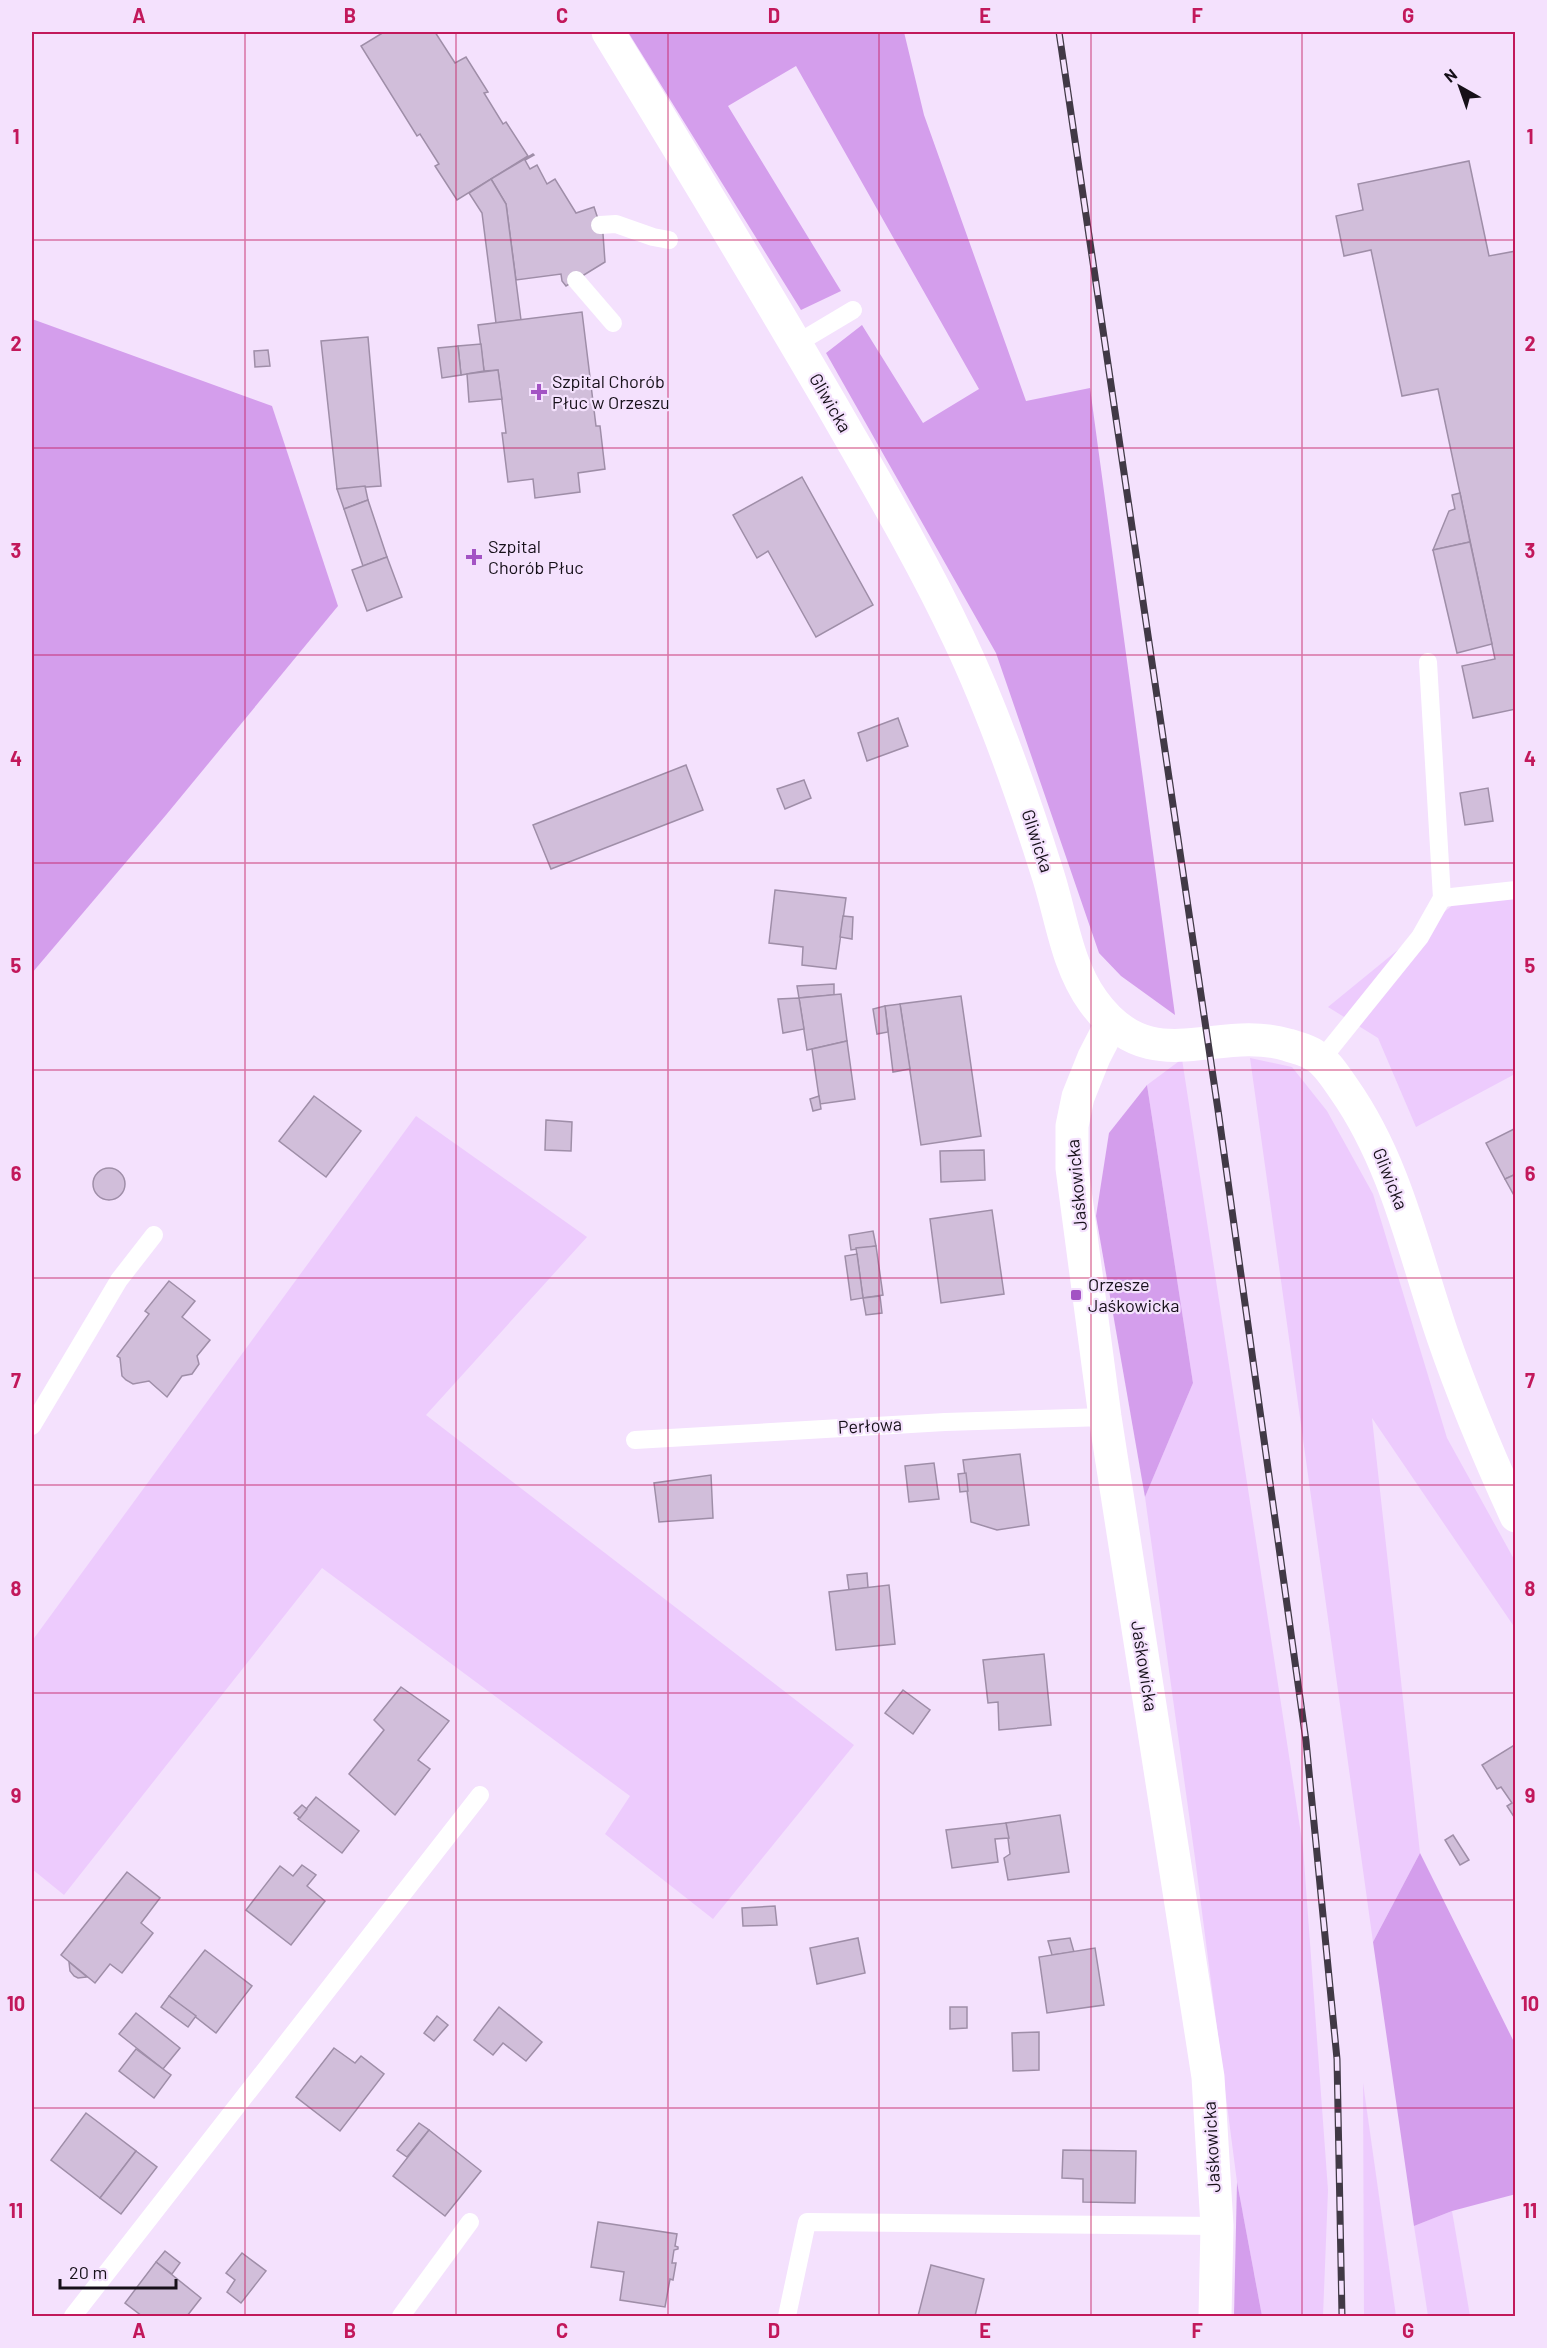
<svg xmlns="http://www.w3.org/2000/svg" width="1547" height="2348" viewBox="0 0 1547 2348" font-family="Barlow,sans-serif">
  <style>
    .green { fill: #edcbfd }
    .forest { fill: #d49eec }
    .building { fill: #d1beda; stroke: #9f8ea8; stroke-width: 1.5 }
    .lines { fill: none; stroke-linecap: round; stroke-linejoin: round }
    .lane { stroke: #fff; stroke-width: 18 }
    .secondary { stroke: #fff; stroke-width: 33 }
    .rail-casing { stroke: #413946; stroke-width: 7 }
    .rail { stroke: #f4e1fd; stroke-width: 4.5; stroke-dasharray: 14; stroke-linecap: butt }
    .grid { fill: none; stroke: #c2185b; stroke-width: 1.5; stroke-opacity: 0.55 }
    .poi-dot { fill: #a353c4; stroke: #f4e1fd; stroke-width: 2 }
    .labels { text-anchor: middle; stroke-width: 4.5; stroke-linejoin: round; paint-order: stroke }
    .poi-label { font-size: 18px; fill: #161019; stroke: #f4e1fd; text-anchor: start }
    .street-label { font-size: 18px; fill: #161019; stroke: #f4e1fd }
    .neatline { fill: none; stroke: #c2185b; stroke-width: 2 }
    .grid-label { font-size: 20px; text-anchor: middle; font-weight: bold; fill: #c2185b }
  </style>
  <rect width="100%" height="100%" fill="#f4e1fd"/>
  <g class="green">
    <path d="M1515 894V1074L1416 1127 1378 1038 1328 1007 1454 904Z"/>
    <path d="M1250 1058 1292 1067 1327 1111 1373 1194 1447 1438 1515 1561V1628L1372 1418 1420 1853 1373 1942Z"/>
    <path d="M1182 1059 1303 1847 1328 2190 1323 2316H1262L1237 2182 1195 1858 1145 1497 1193 1383 1147 1085Z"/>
    <path d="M416 1116 587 1237 426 1415 854 1745 713 1919 605 1834 630 1796 322 1568 64 1895 32 1869V1641Z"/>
    <path d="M1363 2083 1396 2316H1364Z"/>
    <path d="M1452 2211 1470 2316H1428L1414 2226Z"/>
  </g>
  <g class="forest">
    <path d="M628 32H904L924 115 1026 401 1090 388 1175 1015 1121 976 1099 953 996 653 826 353 862 325 923 423 979 389 796 66 728 106 841 291 801 310Z"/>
    <path d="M32 319 272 406 338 606 166 815 32 973Z"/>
    <path d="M1147 1085 1193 1383 1145 1497 1096 1216 1109 1133Z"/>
    <path d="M1420 1853 1515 2044 1516 2194 1452 2211 1414 2226 1373 1942Z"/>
    <path d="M1237 2182 1262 2316H1234Z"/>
  </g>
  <g class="building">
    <path d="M384 32H435L455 63 466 57 488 92 484 93 503 124 506 122 528 156 457 200 435 166 439 164 420 134 417 136 361 46Z"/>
    <path d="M533 154 534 155 525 160 530 169 537 165 547 184 555 179 576 213 594 207 603 234 605 262 566 286 562 281 561 274 516 280 506 204 491 179Z"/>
    <path d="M1469 161 1489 256 1516 251V709L1473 718 1462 666 1495 659 1438 389 1402 396 1371 250 1344 256 1336 216 1363 210 1358 184Z"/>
    <path d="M491 179 506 204 521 320 496 323 482 213 469 193Z"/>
    <path d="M582 312 596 426H600L605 469 578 473 580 492 535 498 533 479 508 482 502 433H506L498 370 484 371 478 325Z"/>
    <path d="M368 337 381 486 337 489 321 341Z"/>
    <path d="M481 344 484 371 461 375 458 346Z"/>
    <path d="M458 346 461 375 442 378 438 348Z"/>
    <path d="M268 350 270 366 255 367 254 351Z"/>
    <path d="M498 370 502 399 469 402 467 374Z"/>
    <path d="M802 477 873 605 816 637 768 551 757 558 733 515Z"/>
    <path d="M365 486 368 500 344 509 337 489Z"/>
    <path d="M1460 493 1470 542 1433 550 1449 511 1455 509 1452 495Z"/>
    <path d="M368 500 387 557 363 566 344 509Z"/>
    <path d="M1470 542 1492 644 1457 653 1433 550Z"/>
    <path d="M387 557 402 597 367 611 352 570Z"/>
    <path d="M898 718 908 746 867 761 858 733Z"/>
    <path d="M686 765 703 810 551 869 533 825Z"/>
    <path d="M804 780 811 798 785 809 777 789Z"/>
    <path d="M1488 788 1493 821 1465 825 1460 793Z"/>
    <path d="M775 890 846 898 836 969 802 965 803 947 769 943Z"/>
    <path d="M843 916 853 917 852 939 840 937Z"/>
    <path d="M834 984V995L799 998 797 986Z"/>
    <path d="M841 994 847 1041 807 1050 799 998Z"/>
    <path d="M961 996 981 1136 921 1145 900 1004Z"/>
    <path d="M799 998 804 1029 783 1033 778 999Z"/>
    <path d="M900 1004 910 1069 893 1072 885 1006Z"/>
    <path d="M885 1006 888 1032 877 1034 873 1009Z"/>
    <path d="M847 1041 855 1099 820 1104 812 1049Z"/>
    <path d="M314 1096 361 1131 326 1177 279 1141Z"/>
    <path d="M819 1096 821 1109 813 1111 810 1099Z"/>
    <path d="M546 1120 572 1122 571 1151 545 1150Z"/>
    <path d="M1516 1128V1174L1505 1179 1486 1143Z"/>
    <path d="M984 1150 985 1180 941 1182 940 1151Z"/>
    <circle cx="109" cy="1184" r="16"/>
    <path d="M1516 1174V1199L1505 1179Z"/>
    <path d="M992 1210 1004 1294 941 1303 930 1219Z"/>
    <path d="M873 1231 876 1246 851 1250 849 1235Z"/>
    <path d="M876 1246 883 1295 863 1298 856 1248Z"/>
    <path d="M857 1254 863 1298 851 1300 845 1256Z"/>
    <path d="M169 1281 195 1301 182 1317 210 1340 197 1356 199 1364 192 1374 182 1376 167 1397 149 1381 133 1384 126 1380 122 1376 120 1358 117 1356 149 1314 145 1311Z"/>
    <path d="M880 1296 882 1313 866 1315 863 1298Z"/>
    <path d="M1020 1454 1029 1525 997 1530 971 1522 963 1460Z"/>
    <path d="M934 1463 939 1499 909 1502 905 1466Z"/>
    <path d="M966 1473 968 1491 960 1492 958 1474Z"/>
    <path d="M711 1475 713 1518 659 1522 654 1483Z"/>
    <path d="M867 1573 868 1588 849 1590 847 1575Z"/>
    <path d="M889 1585 895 1644 836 1650 829 1592Z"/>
    <path d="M1044 1654 1051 1725 999 1730 998 1702 988 1703 983 1660Z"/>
    <path d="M401 1687 449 1721 418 1760 430 1769 395 1815 349 1774 384 1730 374 1720Z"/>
    <path d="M903 1690 930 1710 913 1734 885 1713Z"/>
    <path d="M1516 1744V1820L1507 1806 1512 1803 1501 1787 1497 1789 1482 1765Z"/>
    <path d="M316 1797 359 1831 342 1853 298 1819Z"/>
    <path d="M302 1805 307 1809 300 1818 294 1813Z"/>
    <path d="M1060 1815 1069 1872 1008 1880 1004 1858 1010 1854 1006 1823Z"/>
    <path d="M1006 1823 1009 1838 995 1839 998 1862 952 1868 946 1830Z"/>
    <path d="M1453 1835 1469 1860 1460 1865 1445 1840Z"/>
    <path d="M302 1865 316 1875 307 1886 325 1901 291 1945 246 1910 280 1866 293 1876Z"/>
    <path d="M127 1872 160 1898 141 1923 153 1933 122 1973 110 1964 95 1983 61 1955Z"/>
    <path d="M775 1906 777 1925 743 1926 742 1908Z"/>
    <path d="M858 1938 865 1973 817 1984 810 1948Z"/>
    <path d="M1070 1938 1074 1952 1052 1955 1048 1941Z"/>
    <path d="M1095 1948 1104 2005 1047 2013 1039 1957Z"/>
    <path d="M205 1950 252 1986 216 2033 169 1996Z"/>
    <path d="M69 1962 87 1977 78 1978 74 1976 70 1971Z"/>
    <path d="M169 1996 196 2016 188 2027 161 2007Z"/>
    <path d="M499 2007 542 2042 526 2061 503 2043 493 2055 474 2040Z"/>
    <path d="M950 2007H967V2028L950 2029Z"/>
    <path d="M136 2013 180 2048 163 2069 119 2034Z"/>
    <path d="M437 2016 448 2025 434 2041 424 2033Z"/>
    <path d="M1039 2032V2070L1013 2071 1012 2033Z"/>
    <path d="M334 2048 355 2063 361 2056 384 2074 340 2131 296 2097Z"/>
    <path d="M136 2049 171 2075 154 2098 119 2071Z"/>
    <path d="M86 2113 136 2151 100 2198 51 2160Z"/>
    <path d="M419 2123 429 2130 407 2157 397 2150Z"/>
    <path d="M429 2130 481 2171 445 2216 393 2176Z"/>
    <path d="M1063 2150 1136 2151 1135 2203 1083 2202V2179L1062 2178Z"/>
    <path d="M136 2151 157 2167 121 2214 100 2198Z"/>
    <path d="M598 2222 677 2234 675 2246 678 2247V2249L674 2250 672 2263H676L673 2280 670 2279 665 2307 620 2300 624 2272 591 2267Z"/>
    <path d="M165 2251 180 2263 172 2274 156 2262Z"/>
    <path d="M242 2253 266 2271 241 2303 227 2292 235 2280 226 2273Z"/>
    <path d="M156 2262 201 2298 187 2316H142L125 2303Z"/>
    <path d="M931 2265 984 2279 975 2316H918Z"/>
  </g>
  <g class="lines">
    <g class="lane">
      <path d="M600 225 616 224 653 237 669 240"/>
      <path d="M576 280 613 323"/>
      <path d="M796 344 853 310"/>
      <path d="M1442 898 1516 890"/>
      <path d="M1321 1060 1420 937 1442 898 1428 662"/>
      <path d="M32 1426 119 1280 154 1235"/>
      <path d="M635 1440 945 1422 1105 1417"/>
      <path d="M73 2316 480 1795"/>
      <path d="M401 2316 470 2222"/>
      <path d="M787 2316 807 2222 1217 2226"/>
    </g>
    <g class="secondary">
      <path d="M608 32C683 155 758 279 831 404 875 481 921 558 959 639 994 713 1022 793 1047 872 1061 914 1066 964 1093 1001 1151 1082 1215 1023 1288 1045 1297 1048 1307 1050 1314 1055 1327 1062 1336 1078 1344 1089 1396 1163 1414 1252 1443 1337 1464 1398 1489 1457 1516 1516"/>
      <path d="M1111 1024 1094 1057 1078 1097 1072 1126V1168L1105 1417 1208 2077 1217 2226 1215 2316"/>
    </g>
    <defs>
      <path id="rail" d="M1059 32 1218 1110 1306 1741 1337 2059 1342 2316"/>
    </defs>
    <use href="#rail" class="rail-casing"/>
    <use href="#rail" class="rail"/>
  </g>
  <path class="grid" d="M245 32V2316M456 32V2316M668 32V2316M879 32V2316M1091 32V2316M1302 32V2316M32 240H1516M32 448H1516M32 655H1516M32 863H1516M32 1070H1516M32 1278H1516M32 1485H1516M32 1693H1516M32 1900H1516M32 2108H1516"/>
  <g class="poi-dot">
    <path d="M536 383h6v6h6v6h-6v6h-6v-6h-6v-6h6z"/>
    <path d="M471 548h6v6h6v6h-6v6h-6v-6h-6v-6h6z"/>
    <rect x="1070" y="1289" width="12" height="12" rx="3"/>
  </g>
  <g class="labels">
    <g class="poi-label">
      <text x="552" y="388">Szpital Chorób<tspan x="552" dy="21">Płuc w Orzeszu</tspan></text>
      <text x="488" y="553">Szpital<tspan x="488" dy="21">Chorób Płuc</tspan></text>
      <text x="1088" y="1291">Orzesze<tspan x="1088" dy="21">Jaśkowicka</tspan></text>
    </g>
    <g class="street-label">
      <text transform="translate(830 403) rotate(60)" y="6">Gliwicka</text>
      <text transform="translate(1037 841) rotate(72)" y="6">Gliwicka</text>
      <text transform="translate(1390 1179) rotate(68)" y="6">Gliwicka</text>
      <text transform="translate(1077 1185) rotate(-95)" y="6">Jaśkowicka</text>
      <text transform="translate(870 1426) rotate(-3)" y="6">Perłowa</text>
      <text transform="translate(1144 1666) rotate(81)" y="6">Jaśkowicka</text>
      <text transform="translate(1212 2147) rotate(-93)" y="6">Jaśkowicka</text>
    </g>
  </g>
  <rect width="1547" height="2348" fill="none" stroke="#f4e1fd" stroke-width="66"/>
  <g transform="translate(1460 87) rotate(320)" stroke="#f4e1fd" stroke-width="4.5" paint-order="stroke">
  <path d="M0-4.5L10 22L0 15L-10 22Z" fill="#161019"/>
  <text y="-9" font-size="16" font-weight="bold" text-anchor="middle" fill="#161019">N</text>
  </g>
  <path d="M60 2279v9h116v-9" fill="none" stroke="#161019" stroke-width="3"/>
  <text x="69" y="2279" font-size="18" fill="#161019" stroke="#f4e1fd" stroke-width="4.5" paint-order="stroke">20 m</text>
  <rect x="33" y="33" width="1481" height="2282" class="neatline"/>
  <g class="grid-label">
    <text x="139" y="23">A</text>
    <text x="350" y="23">B</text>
    <text x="562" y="23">C</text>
    <text x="774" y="23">D</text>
    <text x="985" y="23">E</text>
    <text x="1197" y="23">F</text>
    <text x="1408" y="23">G</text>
    <text x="16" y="144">1</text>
    <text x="1530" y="144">1</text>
    <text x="16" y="351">2</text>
    <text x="1530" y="351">2</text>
    <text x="16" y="558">3</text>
    <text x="1530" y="558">3</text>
    <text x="16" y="766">4</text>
    <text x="1530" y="766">4</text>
    <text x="16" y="973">5</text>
    <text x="1530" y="973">5</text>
    <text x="16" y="1181">6</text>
    <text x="1530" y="1181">6</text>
    <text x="16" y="1388">7</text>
    <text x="1530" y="1388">7</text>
    <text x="16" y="1596">8</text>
    <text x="1530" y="1596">8</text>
    <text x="16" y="1803">9</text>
    <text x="1530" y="1803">9</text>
    <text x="16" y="2011">10</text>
    <text x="1530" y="2011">10</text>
    <text x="16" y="2218">11</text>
    <text x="1530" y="2218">11</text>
    <text x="139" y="2338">A</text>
    <text x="350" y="2338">B</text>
    <text x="562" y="2338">C</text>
    <text x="774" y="2338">D</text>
    <text x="985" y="2338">E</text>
    <text x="1197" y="2338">F</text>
    <text x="1408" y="2338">G</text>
  </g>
</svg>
